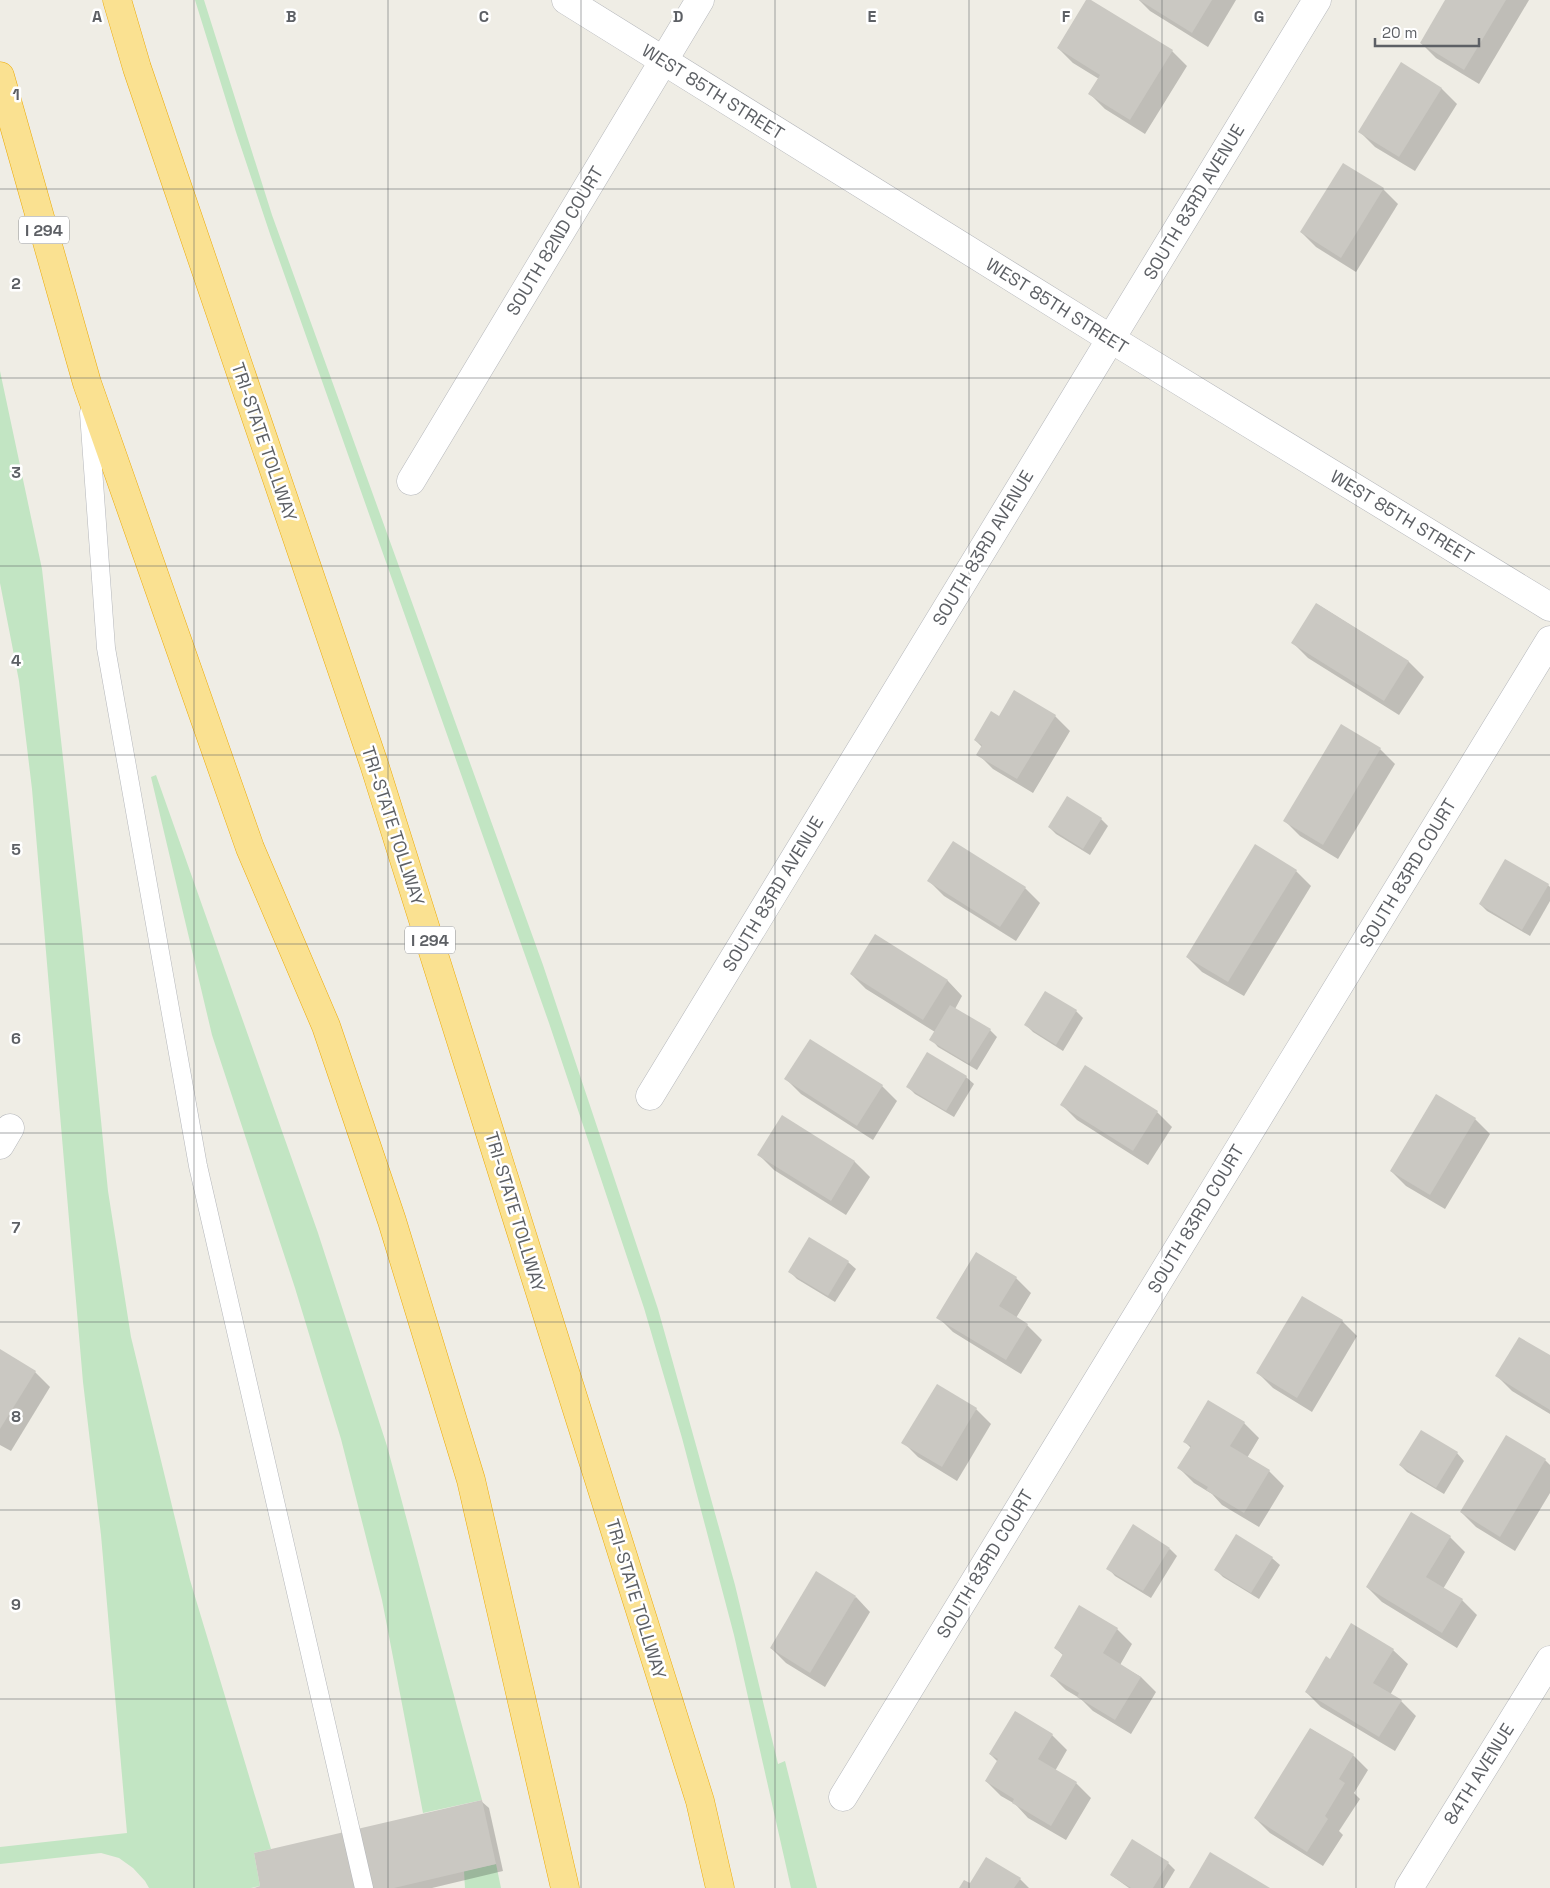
<svg xmlns="http://www.w3.org/2000/svg" width="1550" height="1888" viewBox="0 0 1550 1888" font-family="'Space Grotesk',sans-serif">
  <style>
    .green { fill: #c2e5c3 }
    .shadow { fill: #0003 }
    .building { fill: #cac8c2 }
    .lines { fill: none; stroke-linecap: round; stroke-linejoin: round }
    .service-casing { stroke: #b5b7bb; stroke-width: 19 }
    .minor-casing { stroke: #b5b7bb; stroke-width: 29 }
    .motorway-casing { stroke: #ecaa07; stroke-width: 29 }
    .service { stroke: #fff; stroke-width: 18 }
    .minor { stroke: #fff; stroke-width: 28 }
    .motorway { stroke: #fae191; stroke-width: 28 }
    .grid { fill: none; stroke: #5d6065; stroke-width: 1; stroke-opacity: 0.55 }
    .labels { text-anchor: middle; stroke-width: 5; stroke-linejoin: round; paint-order: stroke }
    .shield { fill: #fff; stroke: #8e9093; stroke-width: 1 }
    .shield-label { font-size: 16px; font-weight: bold; fill: #5d6065 }
    .street-label { font-size: 18px; fill: #5d6065; stroke: #fff }
    .grid-label { font-size: 16px; text-anchor: middle; font-weight: bold; fill: #5d6065; stroke: #fff; stroke-width: 5; stroke-linejoin: round; paint-order: stroke }
  </style>
  <rect width="100%" height="100%" fill="#efede5"/>
  <g class="green">
    <path d="M195 0H204L272 215 543 965 658 1309 735 1585 778 1764 785 1761 817 1888H791L734 1635 682 1438 644 1308 549 1023 270 234 236 132Z"/>
    <path d="M0 371 42 569 82 929 108 1191 131 1337 190 1580 271 1849 254 1853 260 1886 251 1888H149L145 1881 133 1868 119 1858 101 1853 0 1864V1847L127 1833 101 1535 83 1382 32 789 19 681 0 583Z"/>
    <path d="M156 775 318 1233 387 1446 482 1800 423 1813 382 1600 341 1439 295 1288 212 1035 151 777Z"/>
    <path d="M496 1864 501 1888H465L464 1871Z"/>
  </g>
  <g class="shadow">
    <path d="M1088 0 1172 51 1187 66 1145 134 1105 109 1090 94 1099 79 1073 63 1058 48Z"/>
    <path d="M1139 0H1236L1208 47 1150 11Z"/>
    <path d="M1447 0H1529L1479 84 1436 58 1421 43Z"/>
    <path d="M1402 64 1442 89 1457 104 1415 171 1375 147 1360 132Z"/>
    <path d="M1383 189 1398 204 1356 272 1316 247 1301 232Z"/>
    <path d="M1317 604 1409 662 1424 677 1399 715 1308 658 1293 643Z"/>
    <path d="M1055 716 1070 731 1033 793 993 769 978 754 982 747 975 740 1000 718Z"/>
    <path d="M1380 749 1395 764 1338 859 1300 836 1285 821Z"/>
    <path d="M1101 819 1108 826 1090 855 1056 834 1049 827Z"/>
    <path d="M1296 871 1311 886 1244 996 1202 972 1187 957Z"/>
    <path d="M929 881 1025 888 1040 903 1016 941 944 896Z"/>
    <path d="M1548 885 1550 887V901L1530 936 1487 911 1480 904Z"/>
    <path d="M876 936 948 981 962 996 955 1009 990 1030 997 1037 977 1070 938 1047 931 1039 935 1032 866 989 851 974Z"/>
    <path d="M1076 1011 1083 1018 1063 1051 1033 1032 1026 1025Z"/>
    <path d="M928 1054 966 1077 974 1084 954 1117 915 1094 908 1087Z"/>
    <path d="M786 1079 882 1086 897 1101 873 1140 801 1094Z"/>
    <path d="M1436 1096 1475 1119 1490 1134 1445 1209 1406 1186 1391 1171Z"/>
    <path d="M1062 1105 1157 1112 1172 1127 1148 1165 1077 1120Z"/>
    <path d="M783 1117 855 1162 870 1177 846 1215 774 1170 759 1155Z"/>
    <path d="M848 1262 856 1269 835 1302 797 1279 790 1272Z"/>
    <path d="M1016 1278 1031 1293 1016 1318 1027 1325 1042 1340 1021 1374 953 1332 938 1317Z"/>
    <path d="M1342 1321 1357 1336 1312 1412 1273 1388 1258 1373Z"/>
    <path d="M0 1351 35 1372 50 1387 11 1451 0 1445Z"/>
    <path d="M1550 1357V1414L1512 1391 1497 1376Z"/>
    <path d="M976 1409 991 1424 957 1481 918 1457 903 1442Z"/>
    <path d="M1244 1423 1259 1438 1247 1458 1269 1471 1284 1486 1259 1527 1222 1505 1212 1494 1194 1483 1179 1468 1191 1448 1185 1442Z"/>
    <path d="M1507 1437 1545 1460 1550 1465V1493L1515 1551 1476 1527 1461 1512Z"/>
    <path d="M1457 1453 1464 1461 1444 1494 1407 1472 1400 1465Z"/>
    <path d="M1236 1536 1272 1558 1280 1565 1259 1599 1223 1577 1216 1570Z"/>
    <path d="M1450 1537 1465 1552 1443 1589 1462 1600 1477 1615 1457 1648 1382 1602 1367 1587Z"/>
    <path d="M1170 1549 1177 1556 1151 1598 1115 1576 1108 1568Z"/>
    <path d="M856 1597 870 1612 825 1687 786 1663 771 1648Z"/>
    <path d="M1117 1629 1132 1644 1120 1665 1141 1677 1156 1692 1131 1734 1093 1711 1081 1699 1066 1690 1051 1675 1063 1655 1055 1648Z"/>
    <path d="M1393 1650 1408 1664 1390 1695 1401 1701 1416 1716 1395 1751 1321 1707 1306 1692 1330 1660Z"/>
    <path d="M1311 1729 1353 1755 1368 1770 1354 1793 1360 1799 1339 1831 1343 1835 1323 1866 1270 1833 1255 1818Z"/>
    <path d="M1052 1735 1067 1750 1055 1771 1076 1783 1091 1798 1066 1840 1028 1818 1015 1804 1001 1796 986 1781 998 1762 990 1754Z"/>
    <path d="M481 1801 489 1808 503 1871 432 1888H257Z"/>
    <path d="M1168 1863 1175 1870 1164 1888H1129L1111 1875Z"/>
    <path d="M1020 1879 1029 1888H960Z"/>
  </g>
  <g class="building">
    <path d="M1086 0H1091L1173 50 1130 120 1088 94 1100 75 1057 48Z"/>
    <path d="M1139 0H1212L1192 33Z"/>
    <path d="M1445 0H1506L1464 70 1420 43Z"/>
    <path d="M1401 62 1442 88 1399 157 1358 132Z"/>
    <path d="M1343 163 1384 188 1341 258 1300 232Z"/>
    <path d="M1316 603 1409 661 1384 701 1291 643Z"/>
    <path d="M1014 690 1056 715 1017 779 976 755 982 745 974 740 991 711 999 716Z"/>
    <path d="M1341 724 1381 748 1323 845 1283 821Z"/>
    <path d="M1067 796 1102 818 1083 849 1048 827Z"/>
    <path d="M953 841 1026 887 1000 927 927 881Z"/>
    <path d="M1255 844 1297 870 1228 982 1186 957Z"/>
    <path d="M1505 859 1549 884 1522 930 1479 904Z"/>
    <path d="M875 934 948 980 923 1020 850 974Z"/>
    <path d="M1045 991 1077 1010 1056 1045 1024 1025Z"/>
    <path d="M950 1005 991 1029 969 1064 929 1040Z"/>
    <path d="M810 1039 883 1085 857 1126 784 1079Z"/>
    <path d="M927 1052 967 1076 946 1111 906 1087Z"/>
    <path d="M1085 1065 1158 1111 1133 1151 1060 1105Z"/>
    <path d="M1436 1094 1476 1118 1430 1195 1390 1171Z"/>
    <path d="M782 1115 855 1161 831 1201 757 1155Z"/>
    <path d="M809 1237 849 1261 828 1296 788 1272Z"/>
    <path d="M976 1252 1017 1277 999 1306 1028 1324 1006 1360 936 1318Z"/>
    <path d="M1302 1296 1343 1320 1297 1398 1256 1373Z"/>
    <path d="M1519 1337 1550 1355V1410L1495 1376Z"/>
    <path d="M0 1349 36 1371 0 1429Z"/>
    <path d="M937 1384 977 1408 942 1467 901 1443Z"/>
    <path d="M1208 1400 1245 1422 1230 1446 1270 1470 1244 1513 1206 1490 1208 1487 1177 1468 1191 1446 1183 1442Z"/>
    <path d="M1421 1430 1458 1452 1436 1488 1399 1465Z"/>
    <path d="M1506 1435 1546 1459 1500 1537 1460 1512Z"/>
    <path d="M1411 1512 1451 1536 1426 1577 1463 1599 1442 1633 1366 1587Z"/>
    <path d="M1133 1524 1170 1548 1143 1591 1106 1569Z"/>
    <path d="M1236 1534 1273 1557 1251 1593 1214 1570Z"/>
    <path d="M816 1571 856 1596 810 1673 770 1648Z"/>
    <path d="M1079 1605 1118 1628 1103 1653 1141 1677 1115 1720 1077 1697 1079 1693 1050 1676 1063 1654 1054 1648Z"/>
    <path d="M1351 1623 1394 1649 1373 1683 1402 1700 1379 1737 1305 1692 1326 1656 1330 1659Z"/>
    <path d="M1015 1711 1053 1734 1038 1759 1077 1782 1051 1826 1012 1803 1014 1799 985 1781 998 1759 989 1754Z"/>
    <path d="M1310 1728 1354 1754 1339 1779 1345 1783 1325 1816 1328 1819 1307 1852 1254 1818Z"/>
    <path d="M482 1800 496 1864 394 1888H254L260 1886 254 1853Z"/>
    <path d="M1132 1839 1169 1862 1153 1888H1131L1110 1875Z"/>
    <path d="M1210 1852 1270 1888H1189Z"/>
    <path d="M986 1857 1021 1878 1014 1888H959L964 1880 970 1883Z"/>
  </g>
  <g class="lines">
    <defs>
      <path id="service" d="M89 413 106 648 198 1166 364 1888"/>
      <g id="minor">
        <path d="M566 0 1111 339 1550 607"/>
        <path d="M411 481 700 0"/>
        <path d="M650 1096 1317 0"/>
        <path d="M0 1145 10 1128"/>
        <path d="M843 1797 1550 640"/>
        <path d="M1409 1888 1550 1660"/>
      </g>
      <g id="motorway">
        <path d="M117 0 137 68 374 764 700 1801 720 1888"/>
        <path d="M0 76 87 383 250 848 326 1026 392 1221 471 1480 565 1888"/>
      </g>
    </defs>
    <use href="#service" class="service-casing"/>
    <use href="#minor" class="minor-casing"/>
    <use href="#motorway" class="motorway-casing"/>
    <use href="#service" class="service"/>
    <use href="#minor" class="minor"/>
    <use href="#motorway" class="motorway"/>
  </g>
  <path class="grid" d="M194 0V1888M388 0V1888M581 0V1888M775 0V1888M969 0V1888M1162 0V1888M1356 0V1888M0 189H1550M0 378H1550M0 566H1550M0 755H1550M0 944H1550M0 1133H1550M0 1322H1550M0 1510H1550M0 1699H1550"/>
  <g class="labels">
    <g class="shield">
      <rect x="19" y="216.5" width="50" height="27" rx="4"/>
      <rect x="405" y="926.5" width="50" height="27" rx="4"/>
    </g>
    <g class="shield-label">
      <text x="44" y="236">I 294</text>
      <text x="430" y="946">I 294</text>
    </g>
    <g class="street-label">
      <text transform="translate(713 92) rotate(32)" y="6">WEST 85TH STREET</text>
      <text transform="translate(1194 202) rotate(-59)" y="6">SOUTH 83RD AVENUE</text>
      <text transform="translate(555 241) rotate(-59)" y="6">SOUTH 82ND COURT</text>
      <text transform="translate(1057 306) rotate(32)" y="6">WEST 85TH STREET</text>
      <text transform="translate(264 442) rotate(71)" y="6">TRI-STATE TOLLWAY</text>
      <text transform="translate(1402 517) rotate(31)" y="6">WEST 85TH STREET</text>
      <text transform="translate(983 548) rotate(-59)" y="6">SOUTH 83RD AVENUE</text>
      <text transform="translate(393 826) rotate(72)" y="6">TRI-STATE TOLLWAY</text>
      <text transform="translate(1408 873) rotate(-59)" y="6">SOUTH 83RD COURT</text>
      <text transform="translate(773 894) rotate(-59)" y="6">SOUTH 83RD AVENUE</text>
      <text transform="translate(515 1212) rotate(73)" y="6">TRI-STATE TOLLWAY</text>
      <text transform="translate(1196 1219) rotate(-59)" y="6">SOUTH 83RD COURT</text>
      <text transform="translate(985 1564) rotate(-59)" y="6">SOUTH 83RD COURT</text>
      <text transform="translate(636 1599) rotate(73)" y="6">TRI-STATE TOLLWAY</text>
      <text transform="translate(1479 1774) rotate(-58)" y="6">84TH AVENUE</text>
    </g>
  </g>
  <g class="grid-label">
    <text x="97" y="22">A</text>
    <text x="291" y="22">B</text>
    <text x="484" y="22">C</text>
    <text x="678" y="22">D</text>
    <text x="872" y="22">E</text>
    <text x="1066" y="22">F</text>
    <text x="1259" y="22">G</text>
    <text x="16" y="100">1</text>
    <text x="16" y="289">2</text>
    <text x="16" y="478">3</text>
    <text x="16" y="666">4</text>
    <text x="16" y="855">5</text>
    <text x="16" y="1044">6</text>
    <text x="16" y="1233">7</text>
    <text x="16" y="1422">8</text>
    <text x="16" y="1610">9</text>
  </g>
  <path d="M1375 38v8h104v-8" fill="none" stroke="#5d6065" stroke-width="2.5"/>
  <text x="1382" y="38" font-size="15" fill="#5d6065" stroke="#ffffff" stroke-width="4" paint-order="stroke">20 m</text>
</svg>
